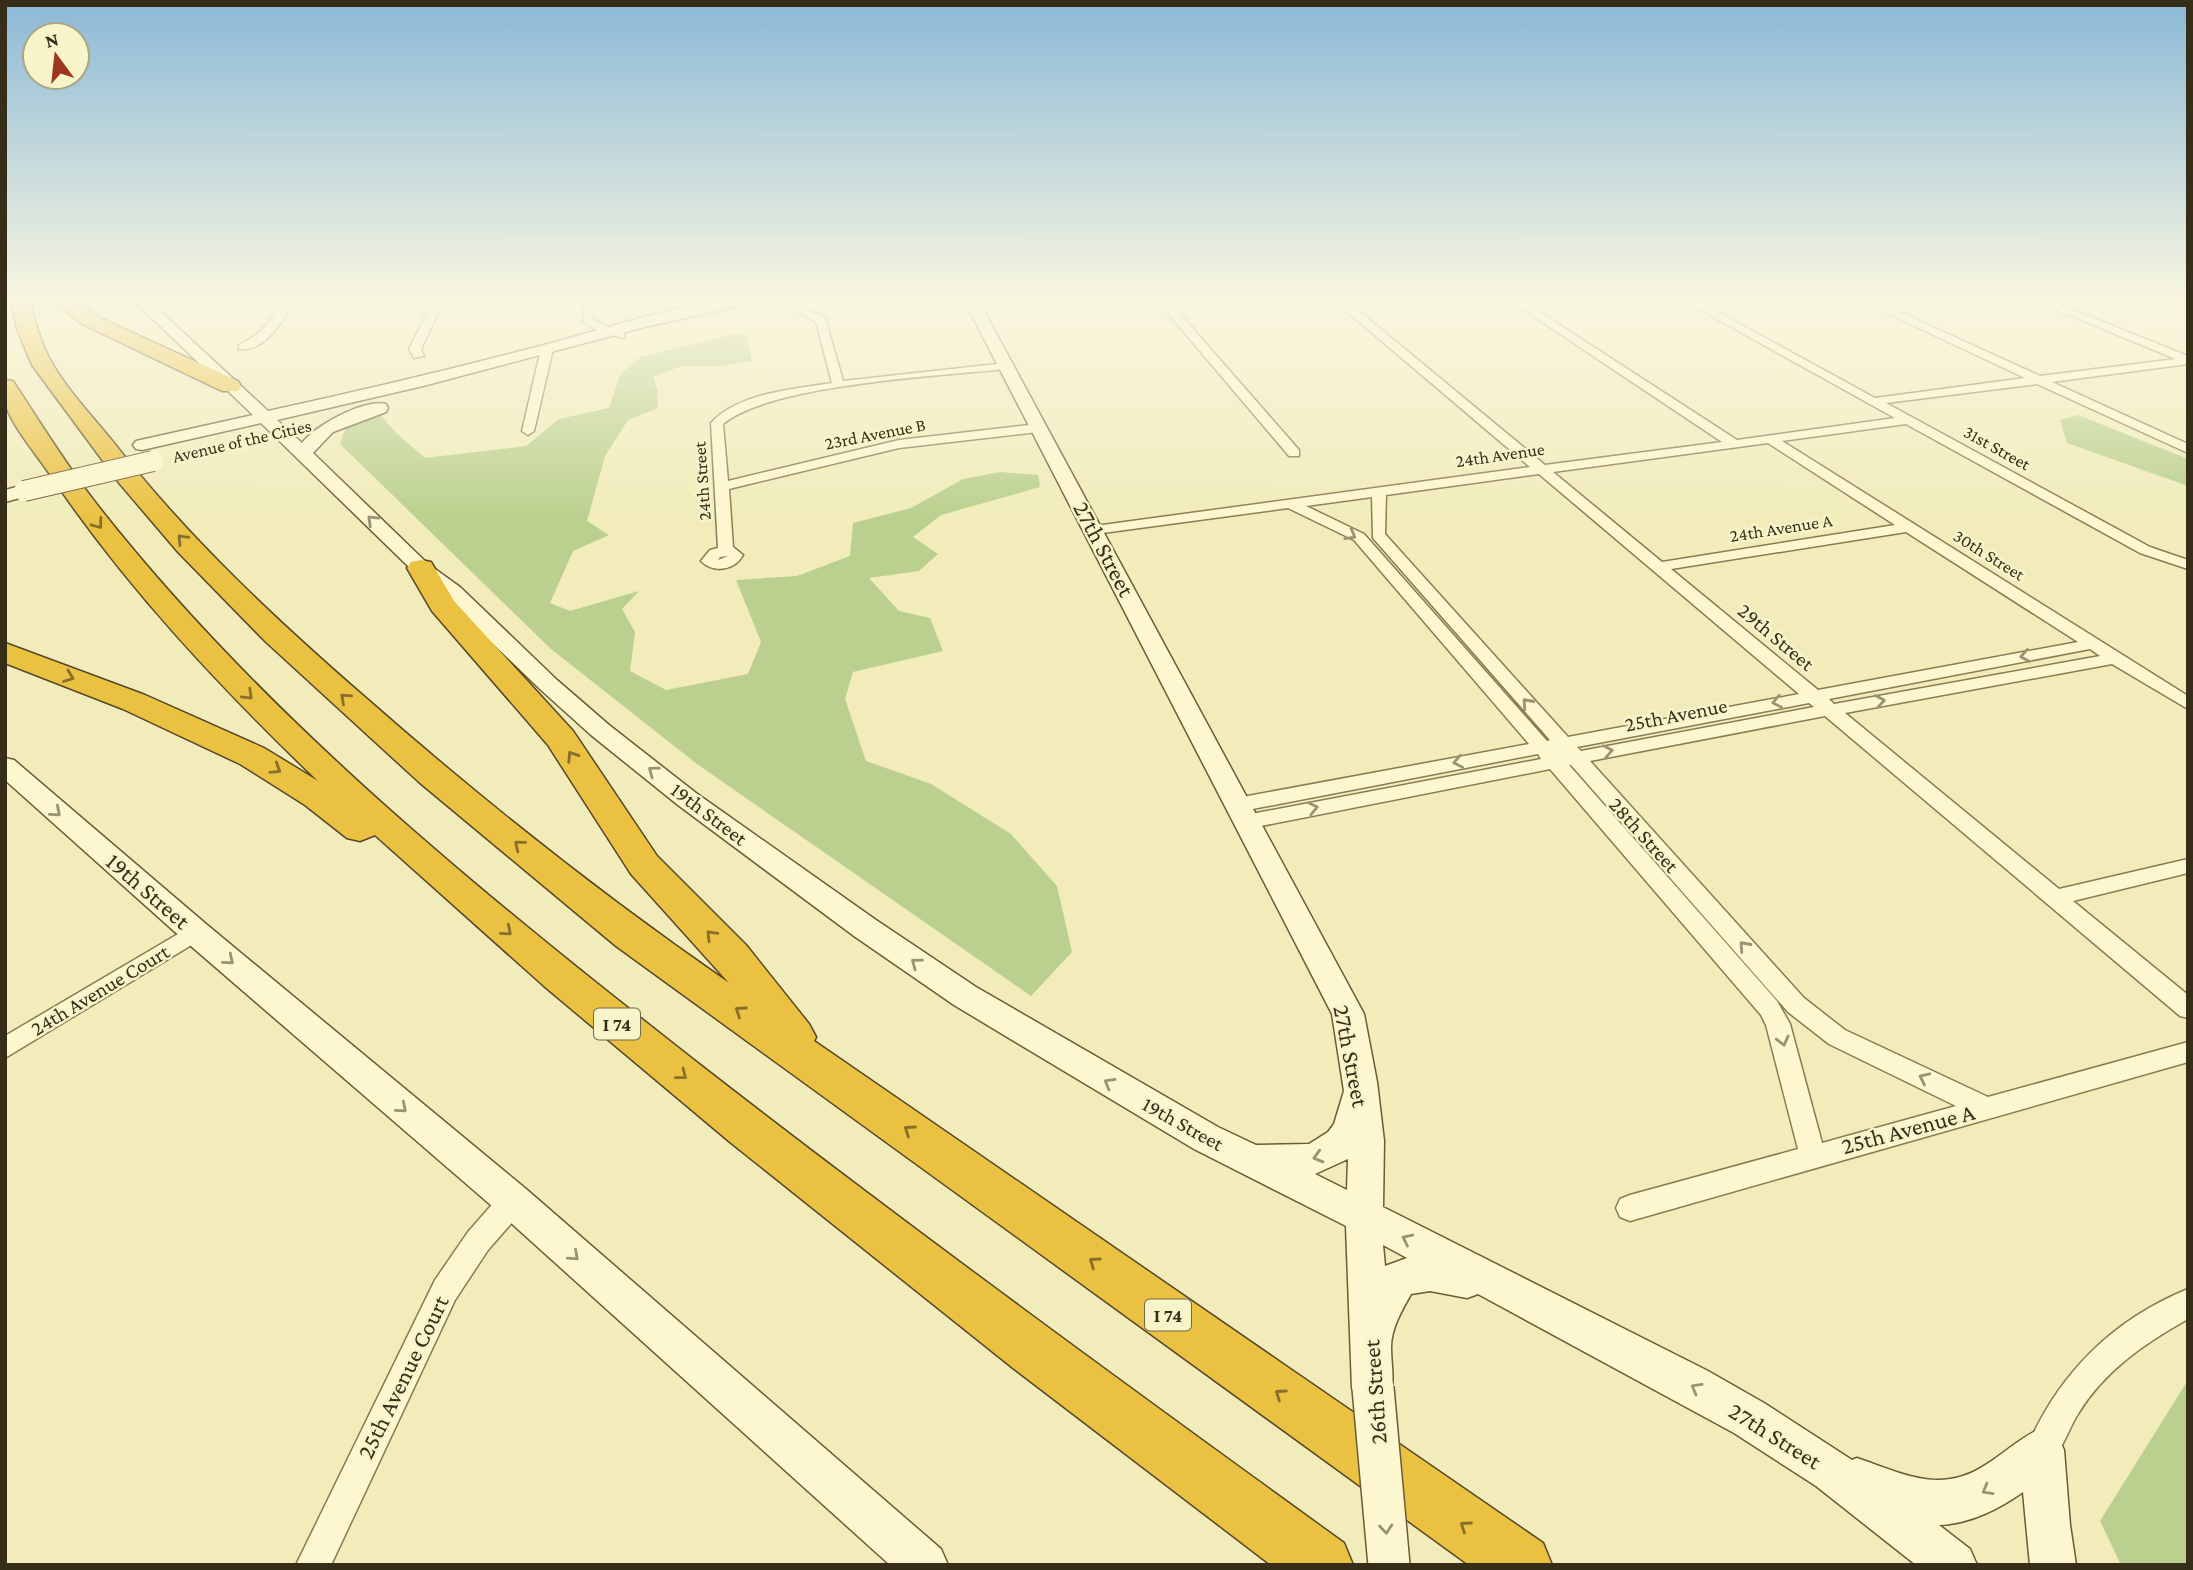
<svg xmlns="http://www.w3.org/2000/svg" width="2193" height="1570" viewBox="0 0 2193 1570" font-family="'Crimson Pro',serif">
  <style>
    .green { fill: #bbd08e }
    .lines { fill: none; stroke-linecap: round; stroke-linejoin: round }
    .street-casing { stroke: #8a7b53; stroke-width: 3 }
    .secondary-casing { stroke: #6b5b37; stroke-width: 3 }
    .highway-casing { stroke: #564728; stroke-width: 3 }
    .street { fill: #fcf7ce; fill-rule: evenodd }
    .secondary { fill: #fcf7ce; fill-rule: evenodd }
    .highway { fill: #eac141; fill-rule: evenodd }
    .secondary-bridge-far1-casing { stroke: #6b5b37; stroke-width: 22; stroke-linecap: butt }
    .secondary-bridge-casing { stroke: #6b5b37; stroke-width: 44; stroke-linecap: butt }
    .secondary-bridge-far1 { stroke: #fcf7ce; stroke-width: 20 }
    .secondary-bridge { stroke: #fcf7ce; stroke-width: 41 }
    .oneway { stroke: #9a9274 }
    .oneway2 { stroke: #88702c }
    .labels { text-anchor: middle; stroke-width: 5; stroke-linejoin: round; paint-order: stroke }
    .far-street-label { font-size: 18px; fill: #372e1a; stroke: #f8f4ca }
    .shield { fill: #f8f4ca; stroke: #71694f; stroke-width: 2 }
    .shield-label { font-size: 19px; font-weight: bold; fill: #372e1a }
    .street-label { font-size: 21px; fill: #372e1a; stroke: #f8f4ca }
    .near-street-label { font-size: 24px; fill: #372e1a; stroke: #f8f4ca }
  </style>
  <rect width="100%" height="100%" fill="#f1ecba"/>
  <g class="green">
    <path d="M738 333 747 336 752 361 723 366H682L653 377 657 389 658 408 628 420 605 456 587 521 609 535 573 551 550 603 570 611 639 591 622 609 635 632 630 671 666 690 748 674 761 642 736 580 797 576 850 556 853 523 911 508 963 479 1000 472 1038 475 1040 487 941 515 913 537 938 554 919 571 869 578 899 611 930 618 943 651 853 672 845 699 866 761 931 784 1011 834 1057 886 1072 952 1031 996 697 764 551 649 340 444 347 424 380 414 395 432 425 458 526 446 559 419 609 408 620 375 641 357Z"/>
    <path d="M2078 415 2188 459V486L2067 443 2060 420Z"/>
    <path d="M2188 1380V1565H2121L2100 1521Z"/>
  </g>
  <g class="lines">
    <defs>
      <g id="street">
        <path d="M286 298H296C284 318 267 352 239 349V345C262 334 273 319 286 298Z"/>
        <path d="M435 298H445L421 349 424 356 414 358 409 349Z"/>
        <path d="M585 298H595L592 319 624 334V338L598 331 583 322Z"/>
        <path d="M772 298H786L825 318 843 381 1006 363 1012 366 1006 369C939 376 772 384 723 424L728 481 899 440 1038 424 1044 428 1038 432 899 448 729 489 733 547 743 555C735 570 714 574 701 561L710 550 718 548 711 423C738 393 794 389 832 383L816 322ZM728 556 718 560 720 557Z"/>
        <path d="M1155 298H1166L1299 450V456H1289Z"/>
        <path d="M1331 298H1343L1545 465 1722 442 1506 298H1518L1737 440 1895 418 1679 298H1692L1875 398 2025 378 1855 298H1869L2040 376 2176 359 2028 298H2043L2188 356V364L2052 382 2188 444V453L2037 384 1886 403 2150 547 2188 560V569L2140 553 1906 424 1782 441 2188 696V709L2112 664 1845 713 2059 889 2188 859V873L2073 901 2188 995V1018L2180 1016 1825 716 1590 761 1804 998 1845 1030 1988 1097 2188 1042V1062L1630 1221 1620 1217 1616 1208 1620 1199 1630 1195 1798 1149 1766 1025 1761 1015 1550 769 1246 829 1239 827 1236 822 1239 817 1246 815 1541 759 1538 754 1237 812 1230 810 1227 805 1230 800 1237 798 1529 744 1354 540 1288 508 1095 534 1088 530 1095 526 1530 467ZM1768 443 1895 525 1662 562 1553 472ZM1539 474 1799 694 1568 737 1385 534 1386 495ZM1372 497 1373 538 1550 740 1547 741 1364 534 1306 506ZM1906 532 2078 642 1818 690 1671 569ZM2090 649 2100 656 1834 704 1829 699ZM1809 703 1814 707 1581 751 1577 747ZM1569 765H1571L1788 1012 1829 1044 1956 1106 1822 1143 1790 1024 1777 1001Z"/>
        <path d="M547 346 553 349 534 431 528 435 522 431 541 349Z"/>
        <path d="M195 924 203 926 206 932 203 938 5 1058V1036Z"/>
        <path d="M513 1189 523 1192 527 1201 523 1210 488 1250 455 1300 331 1565H296L435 1280 468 1232 503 1192Z"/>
        <path d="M2188 1289V1319C2145 1343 2104 1371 2078 1414 2067 1431 2061 1458 2042 1466L2031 1461 2026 1450C2057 1375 2112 1320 2188 1289Z"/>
      </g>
      <g id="secondary">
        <path d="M131 298H146L268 411C364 390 460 367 555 342 621 324 696 298 764 298L762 301 645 327 423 386 277 420 302 443C316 425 364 399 386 404L388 408 386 412 333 432 313 453 428 564 460 587 557 680 609 725 696 793 876 920 976 987 1218 1127 1256 1145 1309 1144 1328 1132 1334 1124 1344 1091 1332 1014 963 298H977L1364 1014 1377 1082 1384 1141 1383 1207 1708 1371 1764 1403 1852 1460 1857 1458C1904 1474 1941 1495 1987 1464 2006 1452 2021 1437 2042 1428L2057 1435 2064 1450 2070 1525 2076 1565H2030L2023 1492C1999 1509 1969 1524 1939 1525L1970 1549 1977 1565H1916L1816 1486 1734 1433 1478 1294 1467 1298 1430 1291 1411 1294C1402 1310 1391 1329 1391 1347 1391 1367 1396 1383 1388 1403L1373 1409 1358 1403 1352 1388 1346 1226 1194 1149 954 1005 854 936 678 805 591 735 541 690 444 597 414 572 261 423 142 450 136 449 133 445 136 441 253 415ZM1348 1159 1347 1190 1315 1174ZM1383 1245 1407 1258 1385 1266Z"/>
        <path d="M24 485 31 487 33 491 31 495 5 502V490Z"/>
        <path d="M5 758 14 760 206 924 526 1189 941 1549 948 1565H890L500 1213 184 940 5 780Z"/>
      </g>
      <g id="highway">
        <path d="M11 298H29C35 320 40 343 52 363 68 391 93 417 114 443 188 538 276 620 367 699 482 800 603 896 729 983L631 874 548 745 432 611 407 568 411 562 421 560 431 562 454 601 573 731 657 856 746 945 809 1024 816 1037 814 1041 1543 1543 1552 1565H1469L616 946 419 782 265 641 178 552 120 484 32 365 17 329Z"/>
        <path d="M50 298H71L96 316 238 381 241 386 238 391H222L82 324Z"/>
        <path d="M5 380 13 381C41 424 67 466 98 506 267 721 485 896 699 1064 910 1228 1127 1386 1344 1543L1353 1565H1271L1013 1368 730 1142 544 986 375 835 360 841 347 838 305 805 240 764 123 709 5 663V643L145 695 264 748 318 781C220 687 125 586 49 473 36 454 13 427 6 406 3 399 5 388 5 380Z"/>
      </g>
    </defs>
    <use href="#street" class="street-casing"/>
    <use href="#secondary" class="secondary-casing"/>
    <use href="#highway" class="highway-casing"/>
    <use href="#street" class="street"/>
    <use href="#secondary" class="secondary"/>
    <use href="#highway" class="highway"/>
    <defs>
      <path id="secondary-bridge-far1" d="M24 491 153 461"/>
      <path id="secondary-bridge" d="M1373 1388 1389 1565"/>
    </defs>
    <use href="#secondary-bridge-far1" class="secondary-bridge-far1-casing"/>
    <use href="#secondary-bridge" class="secondary-bridge-casing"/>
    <use href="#secondary-bridge-far1" class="secondary-bridge-far1"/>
    <use href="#secondary-bridge" class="secondary-bridge"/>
  </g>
  <defs><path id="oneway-chevron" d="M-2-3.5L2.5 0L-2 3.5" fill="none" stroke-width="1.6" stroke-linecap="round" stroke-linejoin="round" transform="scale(1.75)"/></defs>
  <g class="oneway">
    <use href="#oneway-chevron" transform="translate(372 520) rotate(-136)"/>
    <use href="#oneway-chevron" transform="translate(1351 535) rotate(30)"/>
    <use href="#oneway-chevron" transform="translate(2025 656) rotate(170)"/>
    <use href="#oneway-chevron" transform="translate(1880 701) rotate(-10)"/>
    <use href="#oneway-chevron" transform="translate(1777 702) rotate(169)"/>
    <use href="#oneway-chevron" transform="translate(1527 703) rotate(-132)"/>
    <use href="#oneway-chevron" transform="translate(1608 751) rotate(-11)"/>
    <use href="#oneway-chevron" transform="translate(1458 762) rotate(169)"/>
    <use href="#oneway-chevron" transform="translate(653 771) rotate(-143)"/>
    <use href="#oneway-chevron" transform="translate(1313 808) rotate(-12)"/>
    <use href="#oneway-chevron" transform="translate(56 812) rotate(41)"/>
    <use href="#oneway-chevron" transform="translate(1744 946) rotate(-132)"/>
    <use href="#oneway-chevron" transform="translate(229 960) rotate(40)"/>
    <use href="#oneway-chevron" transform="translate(916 963) rotate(-143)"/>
    <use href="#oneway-chevron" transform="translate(1783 1041) rotate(76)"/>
    <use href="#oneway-chevron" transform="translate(1924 1078) rotate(-155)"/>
    <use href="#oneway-chevron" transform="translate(1109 1083) rotate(-150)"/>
    <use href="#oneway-chevron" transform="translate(402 1108) rotate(40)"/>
    <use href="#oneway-chevron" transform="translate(1318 1157) rotate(164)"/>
    <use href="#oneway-chevron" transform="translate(1407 1239) rotate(-154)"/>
    <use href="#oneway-chevron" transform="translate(574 1256) rotate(42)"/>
    <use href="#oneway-chevron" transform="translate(1696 1388) rotate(-150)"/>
    <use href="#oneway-chevron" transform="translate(1987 1490) rotate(150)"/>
    <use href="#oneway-chevron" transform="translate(1386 1529) rotate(85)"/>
  </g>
  <g class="oneway2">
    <use href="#oneway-chevron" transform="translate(98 524) rotate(53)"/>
    <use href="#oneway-chevron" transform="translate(182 539) rotate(-133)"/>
    <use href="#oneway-chevron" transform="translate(69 677) rotate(21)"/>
    <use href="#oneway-chevron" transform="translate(248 695) rotate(44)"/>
    <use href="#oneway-chevron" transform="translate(345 698) rotate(-138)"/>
    <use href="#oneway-chevron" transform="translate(572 756) rotate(-123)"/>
    <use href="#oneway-chevron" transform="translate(276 769) rotate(32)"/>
    <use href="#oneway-chevron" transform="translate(519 845) rotate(-141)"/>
    <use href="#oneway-chevron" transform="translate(507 931) rotate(40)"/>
    <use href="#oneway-chevron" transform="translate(711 935) rotate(-134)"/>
    <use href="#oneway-chevron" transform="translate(740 1011) rotate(-145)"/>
    <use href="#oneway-chevron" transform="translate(682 1075) rotate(38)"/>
    <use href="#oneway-chevron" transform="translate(909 1130) rotate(-145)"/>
    <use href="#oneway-chevron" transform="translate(1094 1262) rotate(-145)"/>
    <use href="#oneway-chevron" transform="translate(1280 1394) rotate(-145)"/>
    <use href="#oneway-chevron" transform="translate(1465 1526) rotate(-145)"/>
  </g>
  <linearGradient id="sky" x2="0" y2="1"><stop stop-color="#8bb9d7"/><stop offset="0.58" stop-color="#f9f6e0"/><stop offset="1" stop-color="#f9f6e0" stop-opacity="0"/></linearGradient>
  <rect width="2193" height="518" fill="url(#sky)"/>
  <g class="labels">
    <g class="far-street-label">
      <text transform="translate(875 434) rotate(-11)" y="6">23rd Avenue B</text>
      <text transform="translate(242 441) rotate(-13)" y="6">Avenue of the Cities</text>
      <text transform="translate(1997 448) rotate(29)" y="6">31st Street</text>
      <text transform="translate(1500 455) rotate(-8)" y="6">24th Avenue</text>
      <text transform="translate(702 481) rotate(-94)" y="6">24th Street</text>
      <text transform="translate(1781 528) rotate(-9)" y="6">24th Avenue A</text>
      <text transform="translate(1989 555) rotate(32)" y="6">30th Street</text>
    </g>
    <g class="shield">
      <rect x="594" y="1008.5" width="46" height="31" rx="5"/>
      <rect x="1145" y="1299.5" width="46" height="31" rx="5"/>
    </g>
    <g class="shield-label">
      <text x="617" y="1031">I 74</text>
      <text x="1168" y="1322">I 74</text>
    </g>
    <g class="street-label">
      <text transform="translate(1776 637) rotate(40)" y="7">29th Street</text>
      <text transform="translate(1676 715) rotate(-11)" y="7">25th Avenue</text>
      <text transform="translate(709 814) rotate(37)" y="7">19th Street</text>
      <text transform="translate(1644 835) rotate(48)" y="7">28th Street</text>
      <text transform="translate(100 990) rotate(-31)" y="7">24th Avenue Court</text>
      <text transform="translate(1183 1124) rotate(29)" y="7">19th Street</text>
    </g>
    <g class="near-street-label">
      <text transform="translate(1104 549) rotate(62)" y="8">27th Street</text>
      <text transform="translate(148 891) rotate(41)" y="8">19th Street</text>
      <text transform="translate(1351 1056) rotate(79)" y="8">27th Street</text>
      <text transform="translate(1908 1129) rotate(-15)" y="8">25th Avenue A</text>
      <text transform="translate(403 1377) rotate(-64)" y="8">25th Avenue Court</text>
      <text transform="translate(1375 1392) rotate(-94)" y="8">26th Street</text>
      <text transform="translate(1775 1436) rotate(32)" y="8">27th Street</text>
    </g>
  </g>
  <rect width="2193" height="1570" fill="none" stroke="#372e1a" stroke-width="14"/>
  <g transform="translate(56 56) rotate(345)"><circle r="33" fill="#f8f4ca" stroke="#aba584" stroke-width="2"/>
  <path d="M0-5L12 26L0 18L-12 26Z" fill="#9e361e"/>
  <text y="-10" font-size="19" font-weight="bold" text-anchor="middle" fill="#372e1a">N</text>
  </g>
</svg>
